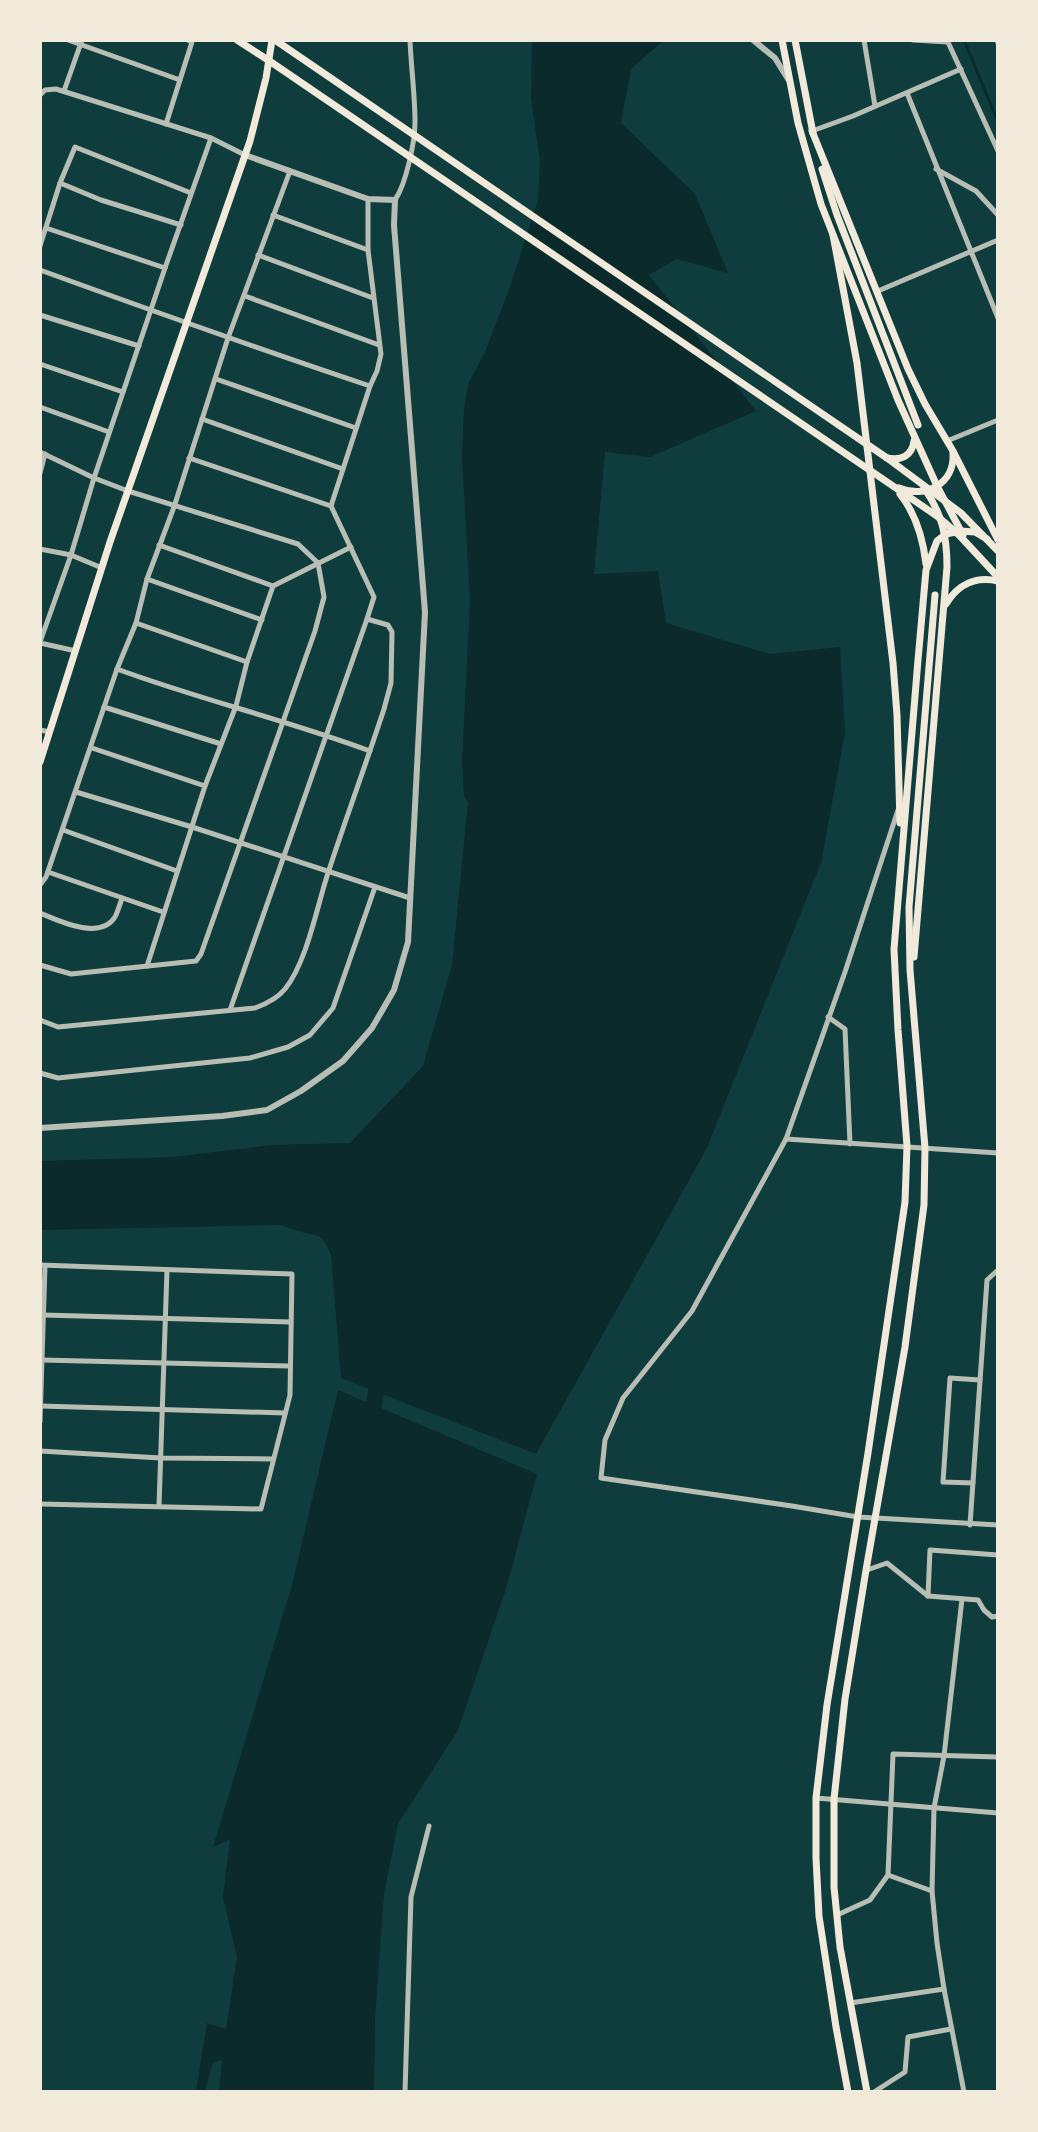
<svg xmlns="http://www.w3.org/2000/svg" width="1038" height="2132" viewBox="0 0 1038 2132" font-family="'Zilla Slab',serif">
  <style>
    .water { fill: #0a2a2b }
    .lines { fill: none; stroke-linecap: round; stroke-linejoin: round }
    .stream { stroke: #0a2a2b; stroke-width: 3 }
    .river { stroke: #0a2a2b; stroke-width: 16 }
    .minor { stroke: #b8beb3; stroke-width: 5 }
    .tertiary { stroke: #b8beb3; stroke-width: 6 }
    .secondary { stroke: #f1e9da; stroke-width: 7 }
    .primary { stroke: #f1e9da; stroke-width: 7 }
  </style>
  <rect width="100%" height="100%" fill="#0f3d3e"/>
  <g class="water">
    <path d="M532 40H664L631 69 621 123 695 194 728 273 677 259 649 275 756 411 650 457 605 452 594 574 658 571 666 623 770 654 840 647 845 733 821 863 707 1148 536 1454 341 1378 331 1255C323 1235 321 1236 301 1232 294 1230 287 1227 280 1225L40 1230V1161L173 1157 272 1145 350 1143 423 1066 452 965 468 802 464 796 462 761 470 600 462 458 464 408 469 382 485 352 510 287 538 200 540 161 531 99Z"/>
    <path d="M338 1390 537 1474 506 1589 458 1730 398 1824 384 1893 375 2020 374 2092H219L222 2060 213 2063 204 2092H196L207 2023 226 2029 237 1957 223 1897 230 1839 213 1847 292 1585Z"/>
  </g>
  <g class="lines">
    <path class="stream" d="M964 40 998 122"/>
    <path class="river" d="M371 1425 379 1373"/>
    <g class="minor">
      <path d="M68 40 180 80"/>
      <path d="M864 40 875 106"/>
      <path d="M913 40 948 42"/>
      <path d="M947 40 998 151"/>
      <path d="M997 40 998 43"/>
      <path d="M64 91 82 40"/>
      <path d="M907 93 998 318"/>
      <path d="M40 95 45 90 56 89 211 138 245 155"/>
      <path d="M166 124 192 42 188 40"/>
      <path d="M812 131 853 116 961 69"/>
      <path d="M936 169 976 191 998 215"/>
      <path d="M60 183 101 200 181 225"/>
      <path d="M395 200C406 184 415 142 415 122 415 95 411 67 410 40"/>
      <path d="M273 215 368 250"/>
      <path d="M46 228 165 268"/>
      <path d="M40 246 60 183 75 147 191 193"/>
      <path d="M258 255 373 298"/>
      <path d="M40 270C150 310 259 349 370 386"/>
      <path d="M878 291 998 240"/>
      <path d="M245 296 379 345"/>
      <path d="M40 315 139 346"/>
      <path d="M40 364 123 392"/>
      <path d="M216 379 356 428"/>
      <path d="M40 407 109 432"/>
      <path d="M202 419 343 469"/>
      <path d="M947 441 998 420"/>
      <path d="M40 452 94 478 128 491 298 544 318 563 324 597 315 631 201 954 196 961 71 974 40 965"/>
      <path d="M189 458 331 506"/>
      <path d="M40 473 45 454"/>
      <path d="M159 545 273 586"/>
      <path d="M40 549 71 555 102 568"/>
      <path d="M147 579 262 620"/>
      <path d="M136 623 247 662"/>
      <path d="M40 642 71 555 94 478 165 268 211 138"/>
      <path d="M40 643 76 651"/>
      <path d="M117 669C201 700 287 720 370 751"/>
      <path d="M104 707 221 744"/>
      <path d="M40 730 50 732"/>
      <path d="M92 748 205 786"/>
      <path d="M76 792 192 827 410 898"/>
      <path d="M898 810 845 972 786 1139 692 1311 623 1398 605 1440 601 1478 792 1506 858 1517 998 1525"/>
      <path d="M63 830 177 871"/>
      <path d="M48 872 163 912"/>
      <path d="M40 885 46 877 117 669 136 623 147 579 174 507 228 338 290 171"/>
      <path d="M40 913C59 921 100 941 115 917 118 911 120 904 122 898"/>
      <path d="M147 966 205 786 236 706 247 662 273 586 351 547"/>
      <path d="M230 1010 367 619 374 597 331 506 370 386 377 371 381 354 368 250V199"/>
      <path d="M828 1017 845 1029 850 1144"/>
      <path d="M40 1020 58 1027 255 1008C266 1004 277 999 285 989 307 962 317 906 328 873 346 818 366 764 384 709L391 683 392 632 388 625 367 619"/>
      <path d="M40 1073 58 1078 250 1058 288 1047 310 1035 333 1008 375 887"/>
      <path d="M786 1139 998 1153"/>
      <path d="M40 1265 292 1274 290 1395 261 1509 40 1504"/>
      <path d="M44 1315 291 1322"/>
      <path d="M42 1360 290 1366"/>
      <path d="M40 1406 285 1413"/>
      <path d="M40 1422 45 1266"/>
      <path d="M40 1451 161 1458 273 1459"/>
      <path d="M973 1483 943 1482 950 1378 980 1380"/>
      <path d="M159 1506 167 1270"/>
      <path d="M970 1525 987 1280 998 1270"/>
      <path d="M867 1570 887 1563 928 1596 978 1600 984 1610 992 1617 998 1616"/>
      <path d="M928 1596 930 1550 998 1555"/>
      <path d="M962 1599 944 1756 934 1808 932 1891 937 1943 944 1989 964 2092"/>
      <path d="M816 1798 998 1813"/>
      <path d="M932 1891 888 1875 893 1754 998 1757"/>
      <path d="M837 1915 870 1900 888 1875"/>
      <path d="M850 2003 944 1989"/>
      <path d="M405 2092 411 1897 429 1826"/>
      <path d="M874 2092 905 2072 908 2037 951 2029"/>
    </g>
    <g class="tertiary">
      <path d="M753 40 775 58 788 79"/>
      <path d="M40 1128 222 1116 267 1110 301 1091 343 1061 372 1028 394 990 408 942 425 612 394 225 395 200 368 199 245 155"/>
    </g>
    <g class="secondary">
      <path d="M237 40 268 60"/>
      <path d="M782 40 798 123 821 204 898 400 937 486 963 535"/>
      <path d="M795 40 813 133"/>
      <path d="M812 131 908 369 925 404 953 451 998 540"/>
      <path d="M822 169 837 215 918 425"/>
      <path d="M887 458C901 461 912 456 914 441"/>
      <path d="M899 488C925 499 955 484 953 453"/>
    </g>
    <g class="primary">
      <path d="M275 40 887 458 961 513 998 551"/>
      <path d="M268 60 937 516 959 535 998 577"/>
      <path d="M833 235 857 363 893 663 897 715 900 823"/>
      <path d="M900 494C916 514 923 538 926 564"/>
      <path d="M946 604C958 584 976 576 998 581"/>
      <path d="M40 762 110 542 250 141 266 78 272 40"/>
      <path d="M914 957 947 567C947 536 942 513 924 488"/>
      <path d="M848 2092 836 2027 819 1916 816 1858V1798L827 1705 868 1453 905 1202 907 1146 898 1030 894 949 918 660 926 570 937 541 946 534 960 531 975 532 987 539"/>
      <path d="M867 2092 840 1947 834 1887V1799L845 1699 866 1570 905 1347 924 1205 925 1148 910 970 909 907 935 595"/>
    </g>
  </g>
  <rect width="1038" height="2132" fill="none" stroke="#f1e9da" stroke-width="84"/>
</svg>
